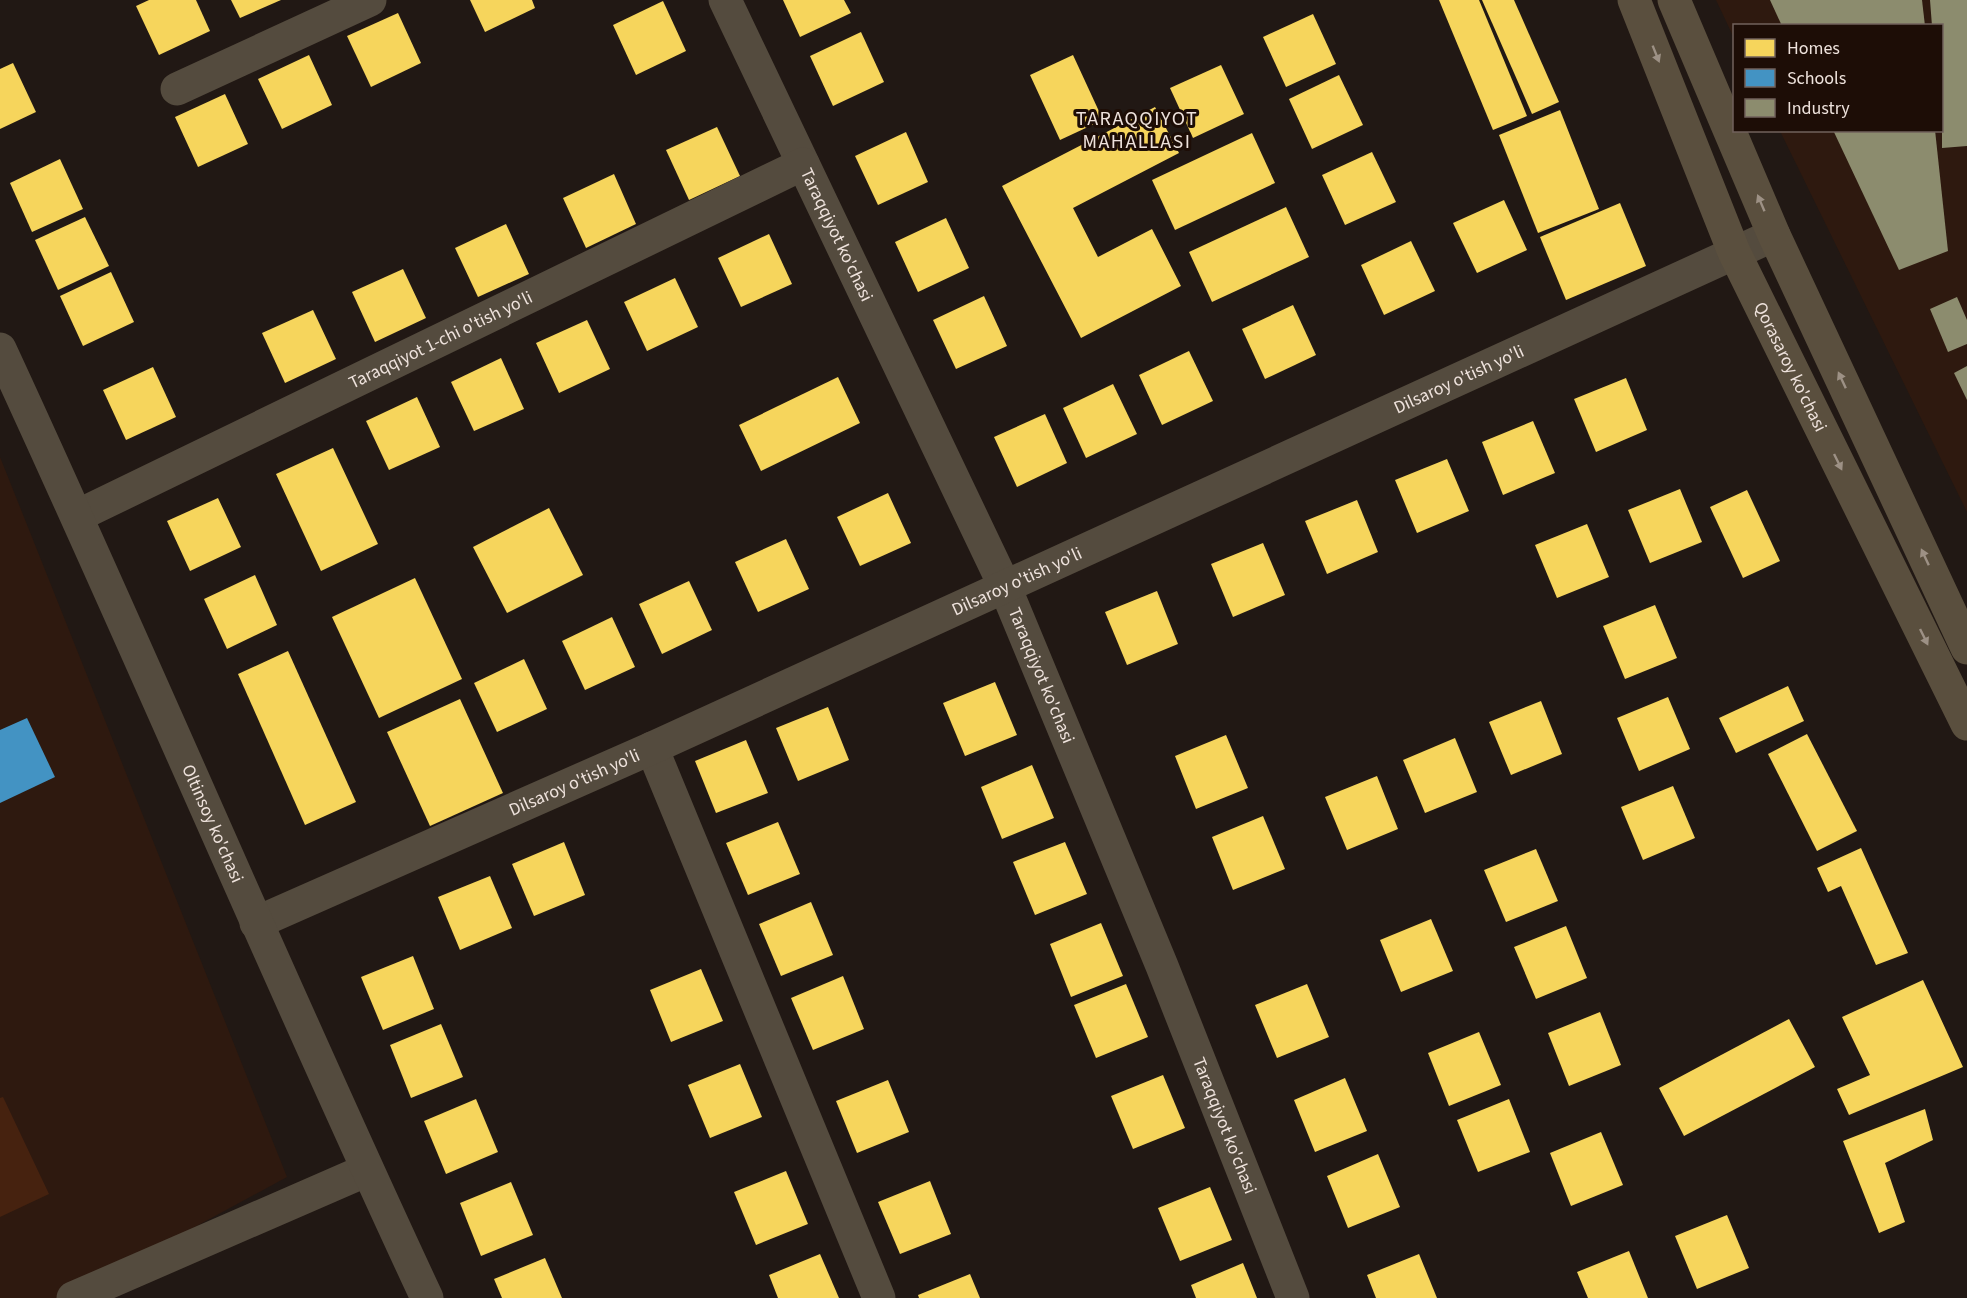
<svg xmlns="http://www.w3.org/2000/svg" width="1967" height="1298" viewBox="0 0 1967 1298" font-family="'Source Sans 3',sans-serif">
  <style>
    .built { fill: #2e190f }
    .green { fill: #46220f }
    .homes { fill: #f6d55c }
    .schools { fill: #4393c3 }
    .industry { fill: #8c8c6e }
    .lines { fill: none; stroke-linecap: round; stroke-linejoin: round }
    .minor { stroke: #544b3e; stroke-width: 33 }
    .tertiary { stroke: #544b3e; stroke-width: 33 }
    .secondary { stroke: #5a4f3e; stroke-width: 33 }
    .oneway { fill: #9d9185 }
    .labels { text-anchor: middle; stroke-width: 6; stroke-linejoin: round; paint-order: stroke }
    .street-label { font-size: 18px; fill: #eee2dc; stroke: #1d0d06 }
    .neighbourhood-label { font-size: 20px; letter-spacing: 1.5px; fill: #eee2dc; stroke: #1d0d06 }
  </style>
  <rect width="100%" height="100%" fill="#211814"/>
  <g class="built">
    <path d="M1716 0H1967V512L1780 131 1942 130V26H1734V38Z"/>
    <path d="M0 457 287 1177 64 1298H0Z"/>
  </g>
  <path class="green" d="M3 1097 49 1194 0 1217V1098Z"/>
  <g class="homes">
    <path d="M149 0H196L210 31 159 55 136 6Z"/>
    <path d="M231 0H281L240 18Z"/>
    <path d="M470 0H532L535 8 485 32Z"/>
    <path d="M783 0H844L851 13 800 37Z"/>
    <path d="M1439 0H1479L1527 116 1493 130Z"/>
    <path d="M1482 0H1514L1559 102 1532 114Z"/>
    <path d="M663 1 686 51 636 75 613 25Z"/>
    <path d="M398 13 421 63 371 87 347 36Z"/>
    <path d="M1313 14 1336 64 1286 87 1263 37Z"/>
    <path d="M861 32 884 82 833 106 810 56Z"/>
    <path d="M309 55 332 105 282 129 258 79Z"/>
    <path d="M1073 55 1103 120 1060 140 1030 75Z"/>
    <path d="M13 63 36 112 0 129V69Z"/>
    <path d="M1221 65 1244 114 1193 138 1170 88Z"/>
    <path d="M1339 75 1363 125 1312 149 1289 99Z"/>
    <path d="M225 94 248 144 198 167 175 117Z"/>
    <path d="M1155 107 1179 153 1073 208 1098 257 1152 229 1181 286 1081 338 1002 186Z"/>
    <path d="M1560 110 1599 209 1538 233 1499 135Z"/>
    <path d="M717 127 740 176 689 200 666 150Z"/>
    <path d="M906 132 928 182 878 205 855 156Z"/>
    <path d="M1252 133 1275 183 1175 230 1152 180Z"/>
    <path d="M1372 152 1396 202 1345 225 1322 175Z"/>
    <path d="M60 159 83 209 32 232 10 183Z"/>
    <path d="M614 174 636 224 586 248 563 198Z"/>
    <path d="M1504 200 1527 250 1477 273 1453 223Z"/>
    <path d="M1620 203 1646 266 1566 300 1540 237Z"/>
    <path d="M1286 207 1309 257 1212 302 1189 252Z"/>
    <path d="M85 217 109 266 58 290 35 240Z"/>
    <path d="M946 218 969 268 918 292 895 242Z"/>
    <path d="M506 224 529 274 478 297 455 248Z"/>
    <path d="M769 234 792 284 741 307 718 258Z"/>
    <path d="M1411 241 1435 291 1384 315 1361 265Z"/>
    <path d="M403 269 426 318 375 342 352 292Z"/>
    <path d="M111 272 134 322 83 346 60 296Z"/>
    <path d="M675 278 698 327 647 351 624 302Z"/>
    <path d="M984 296 1007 346 956 369 933 320Z"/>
    <path d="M1293 305 1316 355 1265 379 1242 329Z"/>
    <path d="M313 310 336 359 285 383 262 333Z"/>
    <path d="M587 320 610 369 559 393 536 343Z"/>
    <path d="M1189 351 1213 401 1162 425 1139 375Z"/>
    <path d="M501 358 524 409 474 431 451 382Z"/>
    <path d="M153 367 176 417 126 440 103 390Z"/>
    <path d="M838 377 860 423 761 471 739 425Z"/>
    <path d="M1626 378 1647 430 1596 452 1574 399Z"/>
    <path d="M1113 384 1137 434 1086 458 1063 408Z"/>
    <path d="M417 397 440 447 389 470 366 421Z"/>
    <path d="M1045 414 1067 463 1017 487 994 437Z"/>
    <path d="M1533 421 1555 473 1503 495 1482 442Z"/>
    <path d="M333 448 378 544 321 571 276 474Z"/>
    <path d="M1447 459 1469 511 1417 533 1395 480Z"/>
    <path d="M1680 489 1702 542 1650 563 1628 510Z"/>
    <path d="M1747 490 1780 561 1743 578 1710 507Z"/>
    <path d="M888 493 911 543 860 566 837 517Z"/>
    <path d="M218 498 241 547 190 571 167 521Z"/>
    <path d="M1357 500 1378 552 1327 574 1305 521Z"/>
    <path d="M549 508 583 575 507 613 473 547Z"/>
    <path d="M1587 524 1609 577 1557 598 1535 545Z"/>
    <path d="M786 539 809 589 758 612 735 562Z"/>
    <path d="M1263 543 1285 595 1233 617 1211 564Z"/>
    <path d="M255 575 277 625 227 649 204 599Z"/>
    <path d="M415 578 462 679 379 718 332 617Z"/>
    <path d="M689 581 712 630 662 654 639 604Z"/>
    <path d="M1157 591 1178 644 1127 665 1105 612Z"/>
    <path d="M1655 605 1677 658 1625 679 1603 626Z"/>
    <path d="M612 617 635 667 585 690 562 641Z"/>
    <path d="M288 651 356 802 305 825 238 674Z"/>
    <path d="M524 659 547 709 497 732 474 683Z"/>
    <path d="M995 682 1017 735 965 756 943 703Z"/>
    <path d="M1788 686 1804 721 1736 753 1719 718Z"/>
    <path d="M1668 697 1690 749 1639 771 1617 718Z"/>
    <path d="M460 699 503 793 430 826 387 732Z"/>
    <path d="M1541 701 1562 754 1511 775 1489 722Z"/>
    <path d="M828 707 849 760 798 781 776 728Z"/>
    <path d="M1807 734 1857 831 1817 851 1768 754Z"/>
    <path d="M1226 735 1248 788 1196 809 1175 756Z"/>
    <path d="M1455 738 1477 792 1425 813 1403 760Z"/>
    <path d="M746 740 768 793 716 813 695 761Z"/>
    <path d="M1032 765 1054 818 1002 839 981 787Z"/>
    <path d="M1377 776 1398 829 1347 850 1325 797Z"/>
    <path d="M1673 786 1695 838 1643 860 1621 807Z"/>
    <path d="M1263 816 1285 869 1233 890 1212 837Z"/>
    <path d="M778 822 800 874 748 895 726 843Z"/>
    <path d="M564 842 585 895 534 916 512 864Z"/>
    <path d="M1065 842 1087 894 1035 915 1013 862Z"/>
    <path d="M1861 848 1908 953 1876 965 1841 886 1828 892 1817 868Z"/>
    <path d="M1536 849 1558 901 1506 922 1484 870Z"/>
    <path d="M490 876 512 928 460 950 438 897Z"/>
    <path d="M811 902 833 955 781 976 759 924Z"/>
    <path d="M1431 919 1453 971 1401 992 1380 940Z"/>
    <path d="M1101 923 1123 976 1071 997 1050 944Z"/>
    <path d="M1566 926 1587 978 1536 999 1514 947Z"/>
    <path d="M413 956 434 1009 383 1030 361 977Z"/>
    <path d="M701 969 723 1021 671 1042 650 990Z"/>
    <path d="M843 976 864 1029 813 1050 791 998Z"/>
    <path d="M1923 980 1963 1067 1849 1115 1837 1089 1870 1075 1842 1017Z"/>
    <path d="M1126 984 1148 1037 1096 1058 1074 1005Z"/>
    <path d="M1307 984 1329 1037 1277 1058 1255 1005Z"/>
    <path d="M1600 1012 1621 1065 1569 1086 1548 1033Z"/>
    <path d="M1789 1019 1815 1067 1684 1136 1659 1088Z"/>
    <path d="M441 1024 463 1077 411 1098 390 1045Z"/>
    <path d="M1479 1032 1501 1085 1449 1106 1428 1053Z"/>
    <path d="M740 1064 762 1117 710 1138 688 1085Z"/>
    <path d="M1163 1075 1185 1128 1133 1149 1111 1096Z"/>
    <path d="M1345 1078 1367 1131 1315 1152 1294 1100Z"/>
    <path d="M888 1080 909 1132 857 1153 836 1101Z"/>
    <path d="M476 1099 498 1152 446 1174 424 1121Z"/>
    <path d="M1509 1099 1530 1152 1478 1172 1457 1120Z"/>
    <path d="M1925 1109 1933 1140 1885 1163 1905 1222 1879 1233 1843 1141Z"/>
    <path d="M1601 1132 1623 1185 1571 1206 1550 1153Z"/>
    <path d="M1378 1154 1400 1207 1348 1228 1327 1176Z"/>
    <path d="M786 1171 808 1224 756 1245 734 1192Z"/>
    <path d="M930 1181 951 1234 900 1254 878 1202Z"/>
    <path d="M511 1182 533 1235 481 1256 460 1203Z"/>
    <path d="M1210 1187 1232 1240 1180 1261 1158 1208Z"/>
    <path d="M1727 1215 1749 1268 1697 1289 1675 1236Z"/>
    <path d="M1629 1251 1648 1298H1588L1577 1272Z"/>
    <path d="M820 1254 839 1298H778L769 1275Z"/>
    <path d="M1419 1254 1437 1298H1376L1367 1275Z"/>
    <path d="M545 1258 562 1298H502L494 1279Z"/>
    <path d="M1243 1263 1257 1298H1196L1191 1285Z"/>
    <path d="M970 1274 980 1298H919L918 1295Z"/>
  </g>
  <path class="schools" d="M27 718 55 777 0 803V730Z"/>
  <g class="industry">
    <path d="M1770 0H1922L1925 26H1782Z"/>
    <path d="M1930 0H1967V146L1942 148V26H1932Z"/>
    <path d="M1833 130H1935L1948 251 1899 270Z"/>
    <path d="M1957 297 1967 320V344L1948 352 1930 309Z"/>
    <path d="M1967 366V400L1954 373Z"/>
  </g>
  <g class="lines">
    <g class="minor">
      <path id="s1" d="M725 0 1005 587 1162 966 1293 1298"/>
      <path d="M177 89 370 0"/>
      <path id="s2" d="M77 516 803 164"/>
      <path d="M652 748 879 1298"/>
      <path id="s3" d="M256 923 652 748 1774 235"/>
      <path d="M73 1298 367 1170"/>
    </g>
    <path class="tertiary" id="s4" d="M0 349C146 664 280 984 427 1298"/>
    <g class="secondary">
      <path id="s5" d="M1634 0 1734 252 1967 724"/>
      <path d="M1674 0 1774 235 1967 648"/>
    </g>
  </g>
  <defs><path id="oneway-solid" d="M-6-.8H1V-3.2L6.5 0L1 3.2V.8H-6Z" transform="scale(1.5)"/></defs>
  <g class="oneway">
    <use href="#oneway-solid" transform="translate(1656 54) rotate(68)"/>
    <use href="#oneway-solid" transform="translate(1761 203) rotate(-113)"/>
    <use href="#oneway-solid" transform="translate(1842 380) rotate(-115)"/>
    <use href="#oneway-solid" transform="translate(1838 462) rotate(64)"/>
    <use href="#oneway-solid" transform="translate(1925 557) rotate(-115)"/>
    <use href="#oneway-solid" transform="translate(1924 637) rotate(64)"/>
  </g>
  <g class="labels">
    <g class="street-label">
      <text dy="6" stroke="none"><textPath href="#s1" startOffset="260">Taraqqiyot ko'chasi</textPath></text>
      <text dy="6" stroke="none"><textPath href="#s2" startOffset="404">Taraqqiyot 1-chi o'tish yo'li</textPath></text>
      <text dy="6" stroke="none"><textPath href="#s5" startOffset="399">Qorasaroy ko'chasi</textPath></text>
      <text dy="6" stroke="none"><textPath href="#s3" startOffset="1320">Dilsaroy o'tish yo'li</textPath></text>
      <text dy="6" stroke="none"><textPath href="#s3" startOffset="834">Dilsaroy o'tish yo'li</textPath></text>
      <text dy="6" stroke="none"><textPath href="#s1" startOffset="746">Taraqqiyot ko'chasi</textPath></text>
      <text dy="6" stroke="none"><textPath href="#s3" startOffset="348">Dilsaroy o'tish yo'li</textPath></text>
      <text dy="6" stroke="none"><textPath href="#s4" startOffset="520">Oltinsoy ko'chasi</textPath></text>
      <text dy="6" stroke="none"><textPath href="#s1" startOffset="1232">Taraqqiyot ko'chasi</textPath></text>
    </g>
    <g class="neighbourhood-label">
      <text x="1137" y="125">TARAQQIYOT<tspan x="1137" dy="23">MAHALLASI</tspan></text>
    </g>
  </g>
  <rect x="1733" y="24" width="210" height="108" fill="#1d0d06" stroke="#71625c" stroke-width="1.5"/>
  <rect x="1745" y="39" width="30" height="18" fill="#f6d55c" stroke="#71625c" stroke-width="1.5"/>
  <text x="1787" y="54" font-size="18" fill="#eee2dc">Homes</text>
  <rect x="1745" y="69" width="30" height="18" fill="#4393c3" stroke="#71625c" stroke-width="1.5"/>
  <text x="1787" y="84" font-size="18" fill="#eee2dc">Schools</text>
  <rect x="1745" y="99" width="30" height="18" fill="#8c8c6e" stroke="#71625c" stroke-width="1.5"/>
  <text x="1787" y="114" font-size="18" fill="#eee2dc">Industry</text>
</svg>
